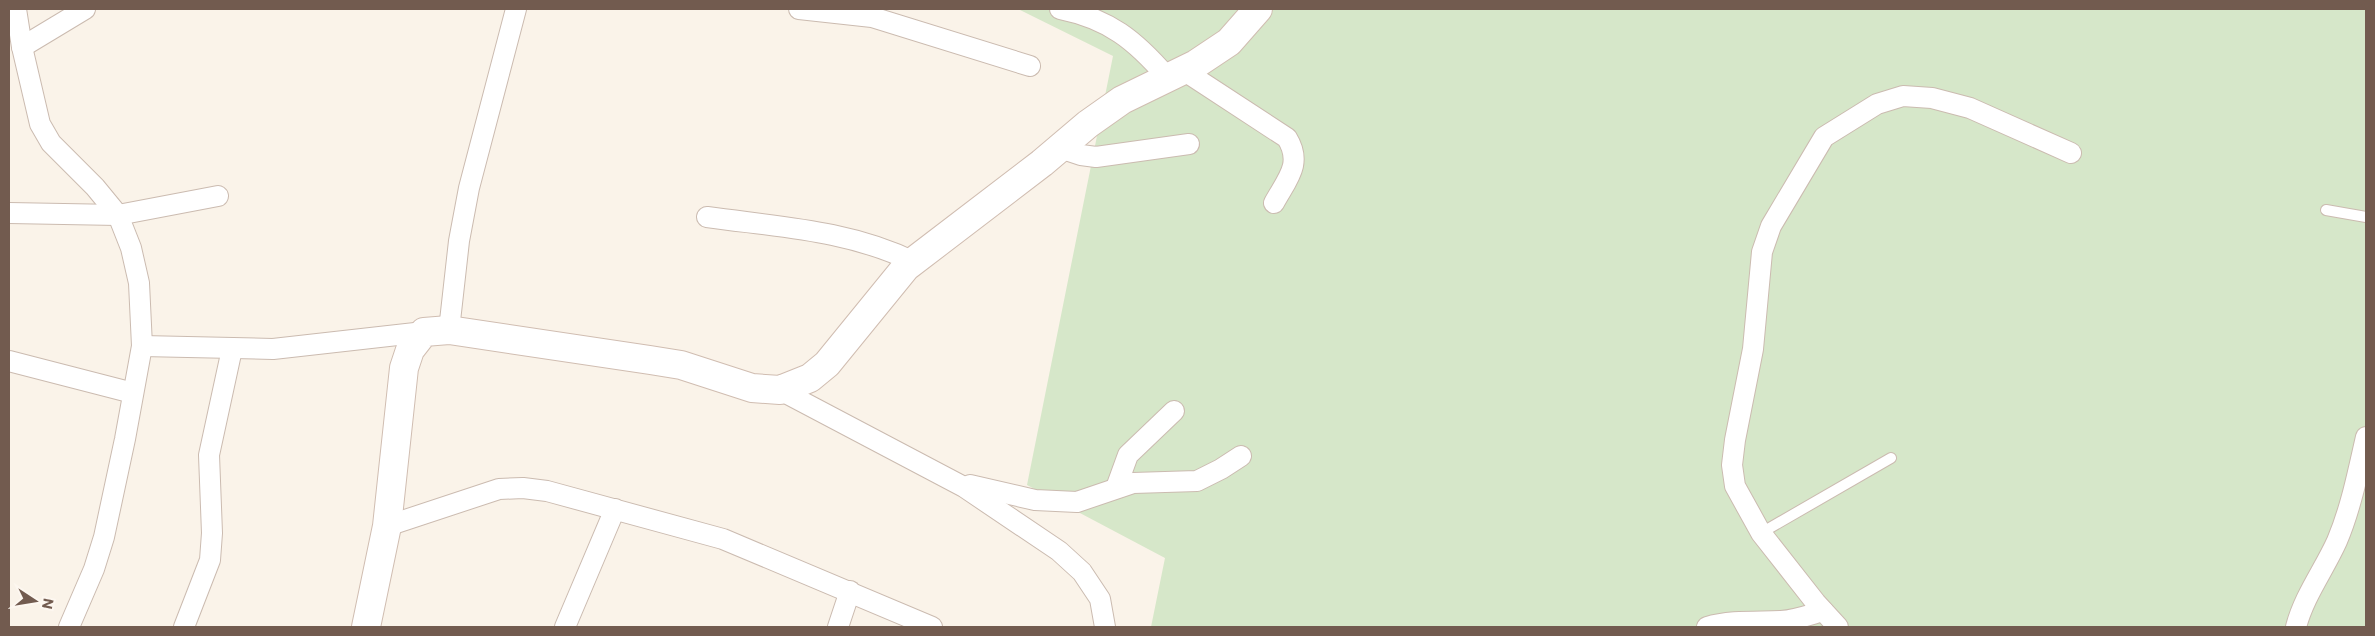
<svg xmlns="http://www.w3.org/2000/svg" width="2375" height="636" viewBox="0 0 2375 636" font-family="Commissioner,sans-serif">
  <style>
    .green { fill: #d6e7c9 }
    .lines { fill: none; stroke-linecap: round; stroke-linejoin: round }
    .lane-casing { stroke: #cbbbb0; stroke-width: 12 }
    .street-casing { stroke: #cbbbb0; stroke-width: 22 }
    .secondary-casing { stroke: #d0bdb1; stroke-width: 30 }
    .lane { stroke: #fff; stroke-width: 10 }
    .street { stroke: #fff; stroke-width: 20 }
    .secondary { stroke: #fff; stroke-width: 28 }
  </style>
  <rect width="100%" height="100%" fill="#faf3e9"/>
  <path class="green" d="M1018 9H2366V627H1151L1165 558 1027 485 1113 56Z"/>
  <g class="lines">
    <defs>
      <g id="lane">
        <path d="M2326 210 2366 217"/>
        <path d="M1761 533 1891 458"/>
      </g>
      <g id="street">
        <path d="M16 9 22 47 40 124 51 143 95 187 118 215 131 248 139 283 142 346 125 439 104 537 94 569 69 627"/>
        <path d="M799 9 872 17 1030 66"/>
        <path d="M1060 9C1109 19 1135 40 1167 77"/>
        <path d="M22 47 85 9"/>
        <path d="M1183 70 1287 138C1303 164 1287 179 1274 203"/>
        <path d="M1060 148 1081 155 1096 157 1189 144"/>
        <path d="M9 213 118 215 218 196"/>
        <path d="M707 217C778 227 849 230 914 262"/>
        <path d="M449 330 459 241 469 188 516 9"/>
        <path d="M142 346 273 349 424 332"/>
        <path d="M9 361 133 393"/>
        <path d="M780 390 964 487 1059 551 1082 572 1100 599 1105 627"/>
        <path d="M970 485 1035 500 1077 502 1133 483 1197 481 1221 469 1241 456"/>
        <path d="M1116 488 1128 455 1174 411"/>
        <path d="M387 526 499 489 523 488 547 491 723 539 932 627"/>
        <path d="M184 627 210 560 212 533 209 455 232 349"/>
        <path d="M565 627 615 509"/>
        <path d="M838 627 850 591"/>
        <path d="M1707 627C1731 620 1756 622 1781 621 1796 620 1809 615 1823 611"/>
        <path d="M1838 627 1816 603 1761 533 1735 486 1732 465 1735 440 1753 349 1762 252 1771 226 1824 137 1877 104 1903 96 1932 98 1970 108 2071 153"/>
        <path d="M2296 627C2304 596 2324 570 2337 541 2351 508 2358 472 2366 437"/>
      </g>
      <path id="secondary" d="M366 627 387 526 404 368 410 350 424 332 449 330 650 360 681 365 752 388 780 390 810 378 827 364 906 267 1042 163 1088 124 1122 100 1196 64 1229 42 1258 9"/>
    </defs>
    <use href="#lane" class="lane-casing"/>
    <use href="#street" class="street-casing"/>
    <use href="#secondary" class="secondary-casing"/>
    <use href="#lane" class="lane"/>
    <use href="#street" class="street"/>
    <use href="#secondary" class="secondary"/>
  </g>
  <rect width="2375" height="636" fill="none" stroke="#725b4f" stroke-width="20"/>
  <g transform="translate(35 601) rotate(102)" stroke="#fdf7f0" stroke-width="4" paint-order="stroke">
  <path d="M0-4L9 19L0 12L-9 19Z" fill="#725b4f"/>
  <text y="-8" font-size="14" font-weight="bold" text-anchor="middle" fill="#725b4f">N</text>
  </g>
</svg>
